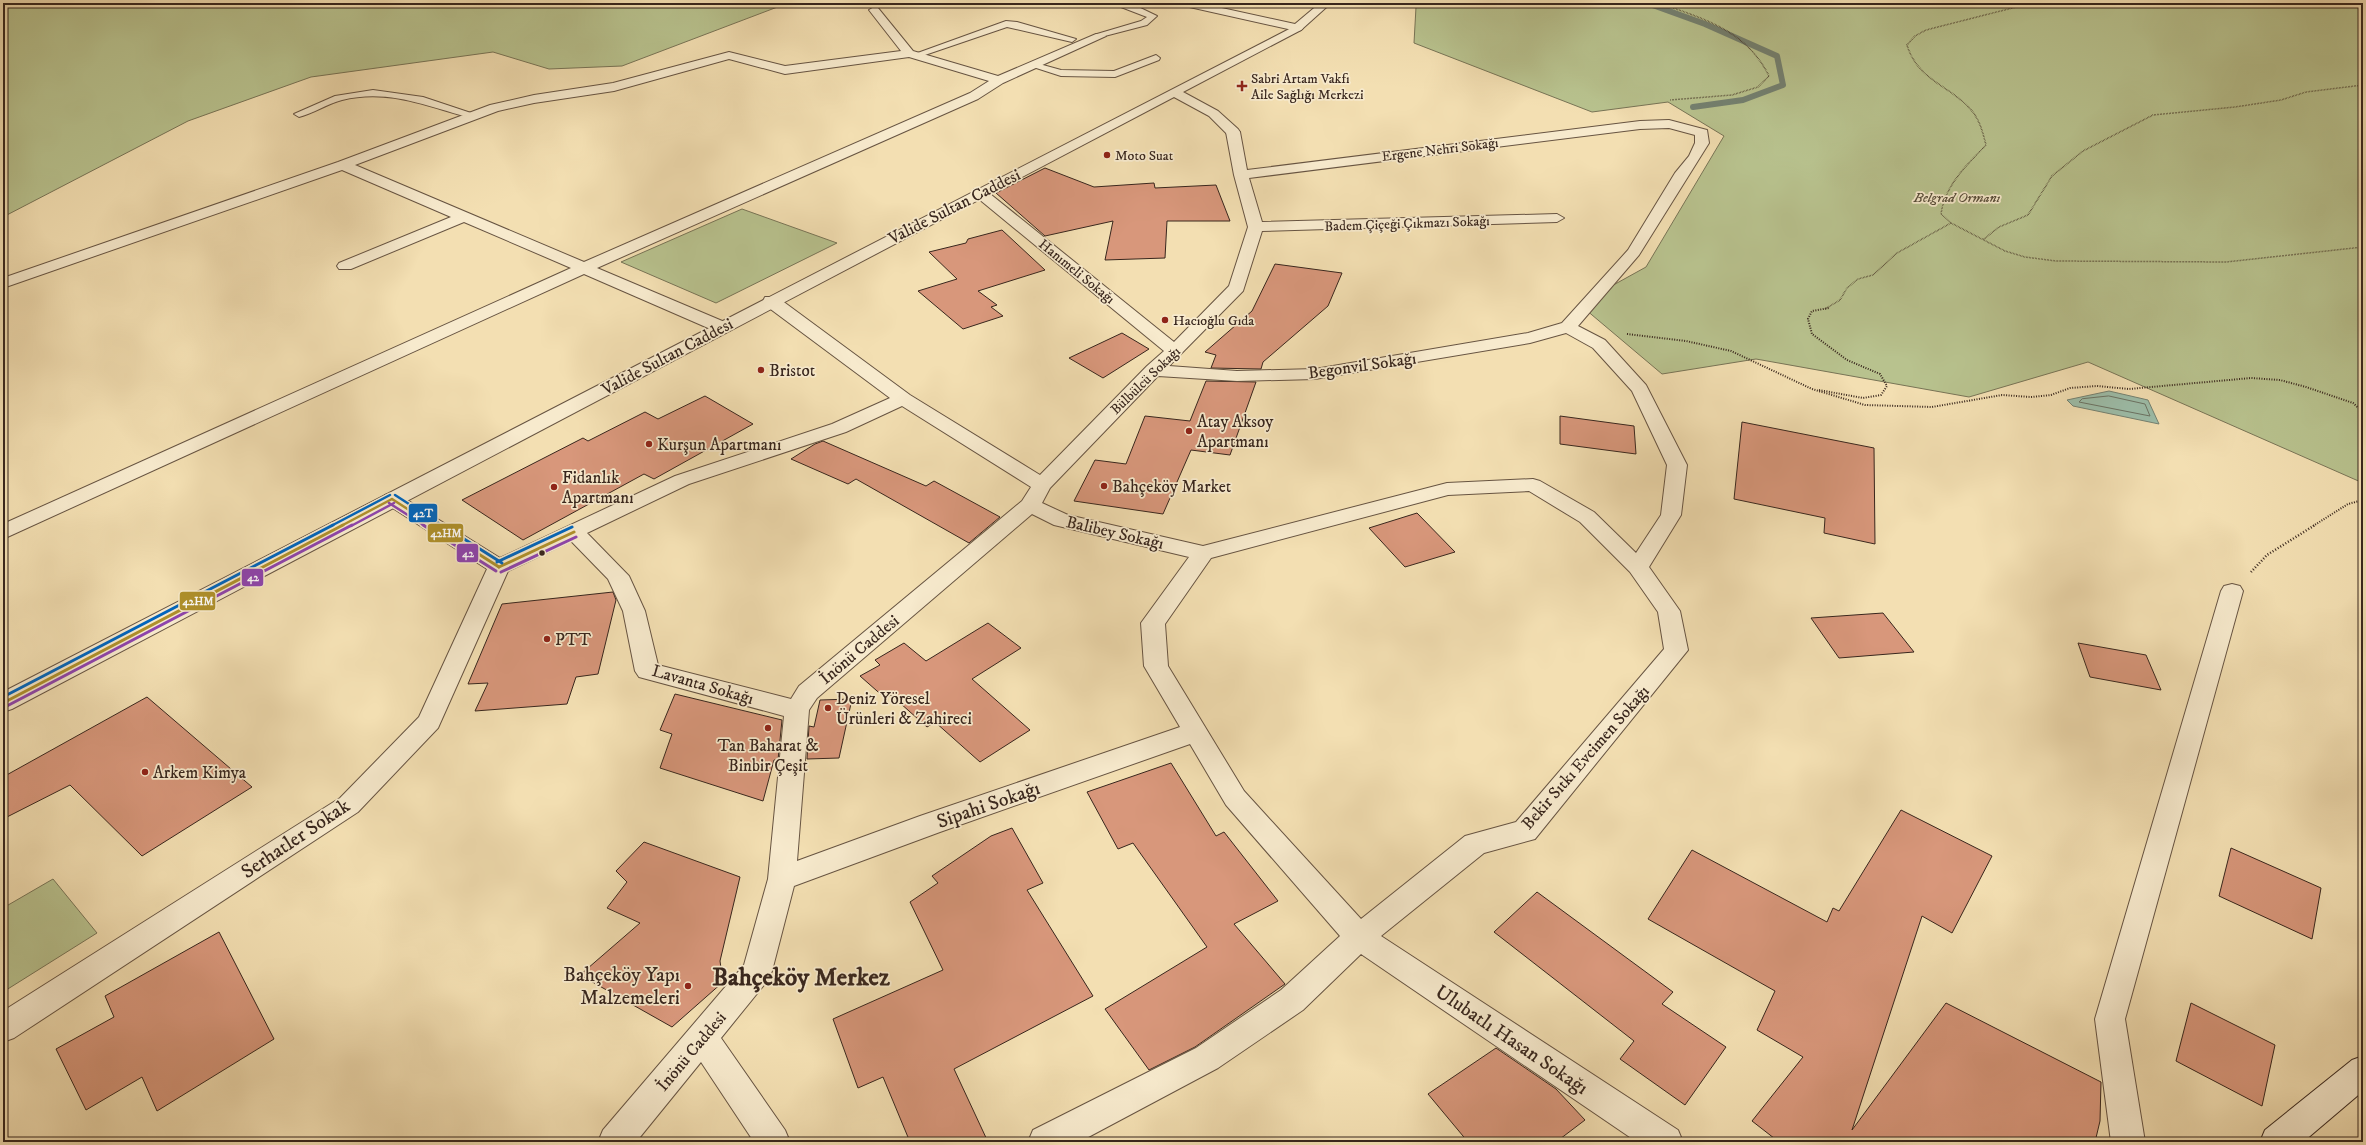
<svg xmlns="http://www.w3.org/2000/svg" width="2366" height="1145" viewBox="0 0 2366 1145" font-family="'IM FELL DW Pica',serif">
  <style>
    .green { fill: #b8c28e; stroke: #787456 }
    .water { fill: #9cbda9; stroke: #748171 }
    .lines { fill: none; stroke-linecap: round; stroke-linejoin: round }
    .shore { stroke: #6a7263; stroke-width: 1 }
    .stream { stroke: #748171; stroke-width: 6 }
    .building { fill: #d8977b; stroke: #38261d }
    .service-casing { stroke: #675442; stroke-width: 2 }
    .minor-casing { stroke: #675442; stroke-width: 2 }
    .tertiary-casing { stroke: #675442; stroke-width: 2 }
    .secondary-casing { stroke: #38261d; stroke-width: 2 }
    .path-far2 { stroke: #38261d; stroke-width: 1.5; stroke-dasharray: 0.5 1; stroke-linecap: butt }
    .path-far1 { stroke: #38261d; stroke-width: 2; stroke-dasharray: 1 1.5; stroke-linecap: butt }
    .path { stroke: #38261d; stroke-width: 2.5; stroke-dasharray: 1 2; stroke-linecap: butt }
    .service { fill: #f7eacd; fill-rule: evenodd }
    .minor { fill: #f7eacd; fill-rule: evenodd }
    .tertiary { fill: #f7eacd; fill-rule: evenodd }
    .secondary { fill: #f7eacd; fill-rule: evenodd }
    .bus-1-far1-casing { stroke: #f7eacd; stroke-width: 5 }
    .bus-1-casing { stroke: #f7eacd; stroke-width: 6 }
    .bus-2-far1-casing { stroke: #f7eacd; stroke-width: 5 }
    .bus-2-casing { stroke: #f7eacd; stroke-width: 6 }
    .bus-3-far1-casing { stroke: #f7eacd; stroke-width: 5 }
    .bus-3-casing { stroke: #f7eacd; stroke-width: 6 }
    .bus-1-far1 { stroke: #af902a; stroke-width: 2.5 }
    .bus-1 { stroke: #af902a; stroke-width: 3 }
    .bus-2-far1 { stroke: #8e44ad; stroke-width: 2.5 }
    .bus-2 { stroke: #8e44ad; stroke-width: 3 }
    .bus-3-far1 { stroke: #0065bd; stroke-width: 2.5 }
    .bus-3 { stroke: #0065bd; stroke-width: 3 }
    .poi-dot { fill: #8f2418; stroke: #f7eacd; stroke-width: 1.5 }
    .bus-dot { fill: #38261d; stroke: #f7eacd; stroke-width: 1.5 }
    .labels { text-anchor: middle; stroke-width: 3.5; stroke-linejoin: round; paint-order: stroke }
    .far-poi-label { font-size: 14px; fill: #38261d; stroke: #f7eacd; text-anchor: start }
    .far-street-label { font-size: 14px; fill: #38261d; stroke: #f7eacd }
    .far-park-label { font-size: 14px; font-style: italic; fill: #584d39; stroke: #f7eacd }
    .street-label { font-size: 17px; fill: #38261d; stroke: #f7eacd }
    .poi-label { font-size: 17px; fill: #38261d; stroke: #f7eacd; text-anchor: start }
    .near-street-label { font-size: 20px; fill: #38261d; stroke: #f7eacd }
    .near-poi-label { font-size: 20px; fill: #38261d; stroke: #f7eacd; text-anchor: end }
    .near-district-label { font-size: 25px; font-weight: bold; fill: #38261d; stroke: #f7eacd }
    .line-badge { stroke: #f7eacd; stroke-width: 1.5 }
    .badge-label { font-size: 11px; text-anchor: middle; font-weight: bold; fill: #fff }
  </style>
  <rect width="100%" height="100%" fill="#f3dfb2"/>
  <filter id="stains"><feTurbulence type="fractalNoise" baseFrequency=".005" numOctaves="4"/><feColorMatrix values="0 0 0 0 .2 0 0 0 0 .09 0 0 0 0 .02 0 0 0 .5 -.17"/></filter>
  <radialGradient id="worn" r=".72"><stop offset=".6" stop-color="#630" stop-opacity="0"/><stop offset="1" stop-color="#630" stop-opacity=".3"/></radialGradient>
  <g class="green">
    <path d="M3 3H788L622 66 549 69 493 52 311 77 188 121 3 217Z"/>
    <path d="M1408 3H2363V483L2088 362 1969 397 1756 359 1662 374 1579 304 1646 267 1724 136 1668 102 1592 112 1414 43 1416 7Z"/>
    <path d="M742 209 837 243 716 303 621 262Z"/>
    <path d="M53 879 97 933 3 992V908Z"/>
  </g>
  <path class="water" d="M2109 391 2148 400 2159 424 2073 406 2067 400Z"/>
  <g class="lines">
    <path class="shore" d="M2109 396 2145 404 2150 416 2079 402 2082 399Z"/>
    <path class="stream" d="M1647 3 1705 24 1777 56 1783 85 1743 100 1693 107"/>
  </g>
  <g class="building">
    <path d="M1045 168 1094 187 1154 183 1155 188 1216 185 1230 221H1167L1165 258 1105 260 1113 221 1045 236 996 193Z"/>
    <path d="M1002 230 1045 270 978 291 997 305 991 307 1003 316 963 329 918 291 957 279 929 252 966 243 968 239Z"/>
    <path d="M1275 264 1342 273 1328 306 1263 362 1261 369 1211 368 1216 355 1205 352 1252 311Z"/>
    <path d="M1122 333 1149 349 1103 378 1069 358Z"/>
    <path d="M1206 381 1256 382 1230 455 1191 450 1163 514 1074 501 1095 460 1126 464 1145 416 1190 421Z"/>
    <path d="M705 396 753 424 654 479 644 474 523 540 462 500 583 438 588 441 645 412 658 419Z"/>
    <path d="M1560 416 1634 426 1636 454 1560 444Z"/>
    <path d="M1742 422 1874 448 1875 544 1824 533 1825 518 1734 499Z"/>
    <path d="M823 441 926 486 934 481 1000 517 969 543 856 479 848 484 791 459 815 444Z"/>
    <path d="M1417 513 1455 552 1405 567 1369 528Z"/>
    <path d="M613 592 616 600 598 674 576 677 567 704 475 711 488 683 468 684 502 604Z"/>
    <path d="M1883 613 1914 652 1839 658 1811 618Z"/>
    <path d="M988 623 1021 648 972 679 1030 730 980 762 935 722 927 727 891 695 885 698 860 676 880 665 875 660 904 643 926 661Z"/>
    <path d="M2078 643 2146 655 2161 690 2090 677Z"/>
    <path d="M675 694 782 720 778 760H774L763 801 660 768 672 734 660 730Z"/>
    <path d="M147 697 252 787 142 856 70 785 3 819V777Z"/>
    <path d="M852 699 839 758 807 759 809 726 814 727 820 700Z"/>
    <path d="M1171 763 1216 836 1224 832 1278 901 1234 924 1285 984 1195 1047 1149 1070 1105 1009 1207 947 1133 843 1118 849 1087 792Z"/>
    <path d="M1901 810 1992 856 1952 933 1922 916 1852 1130 1946 1003 2101 1082 2100 1121 2095 1142H1779L1752 1121 1803 1057 1757 1030 1775 991 1648 919 1692 850 1827 922 1833 908 1839 911Z"/>
    <path d="M1012 828 1043 883 1027 890 1093 996 954 1069 988 1142H910L883 1077 858 1088 833 1019 943 970 910 902 938 883 932 876 991 836Z"/>
    <path d="M644 842 740 877 720 961 723 982 672 1027 580 975 640 923 607 908 627 882 616 871Z"/>
    <path d="M2231 848 2321 888 2312 939 2219 896Z"/>
    <path d="M1537 892 1673 992 1662 1004 1726 1047 1685 1105 1620 1059 1634 1041 1494 932Z"/>
    <path d="M219 932 274 1039 157 1111 142 1077 86 1110 56 1049 114 1017 105 996Z"/>
    <path d="M2191 1003 2275 1045 2262 1106 2176 1061Z"/>
    <path d="M1496 1048 1556 1089 1585 1120 1556 1142H1468L1428 1094Z"/>
  </g>
  <g class="lines">
    <defs>
      <g id="service">
        <path d="M1121 3H1130L1157 16 1147 25 1097 38V34L1141 21 1147 17 1121 7Z"/>
        <path d="M1006 21 1017 22 1076 39 1072 42 1007 27 919 57 912 55Z"/>
        <path d="M1156 55 1160 58 1159 60 1115 77 1061 76 1027 65 1032 62 1061 70 1114 71Z"/>
        <path d="M373 90 423 97 477 115 472 118C428 107 389 88 342 100 327 104 314 113 299 117L294 114 335 96Z"/>
      </g>
      <g id="minor">
        <path d="M1180 3H1199L1295 24 1320 3H1331L1301 30 1297 31 1185 6Z"/>
        <path d="M874 7 878 8 913 51 998 76 1096 34H1104L1106 36 1003 83 978 99 597 268 727 323 730 327 727 331H715L584 274 3 539V524L571 268 464 222 351 269H339L337 266 339 263 451 217 342 170 3 288V278L338 162 490 105 534 95 613 83 729 52 785 66 901 51 869 10ZM909 57 989 81 970 93 584 262 355 165 498 111 534 103 614 91 729 59 785 74Z"/>
        <path d="M1669 120 1707 130 1709 143 1639 255 1578 326 1605 340 1646 385 1687 465 1681 515 1649 567 1680 611 1688 650 1535 839 1484 853 1381 936 1678 1130 1683 1142H1637L1361 954 1303 1010 1218 1068 1079 1142H1028L1033 1130 1196 1048 1281 990 1340 936 1226 805 1190 744 940 832 794 886 772 971 768 980 721 1038 785 1130 790 1142H754L701 1062 636 1142H598L603 1130 744 965 768 879 784 716 639 677 635 671 623 611 608 579 571 541 508 571 438 728 358 812 14 1038 3 1042V1011L340 798 419 717 487 569 385 503 382 499 385 495 392 493 399 495 500 558 675 476 832 424 890 398 765 305 763 301 765 297H777L910 395 1040 475 1147 366 1164 351 974 195 972 192 974 189H984L1174 342 1229 286 1248 227 1234 175 1226 132 1228 129 1233 128 1240 132 1247 170 1640 121ZM1669 128 1695 135V143L1689 156 1675 173 1628 250 1562 323 1528 333 1315 369 1237 371 1169 366 1243 291 1262 231 1557 222 1564 218 1557 214 1262 222 1249 178 1640 129ZM1566 333 1593 348 1632 391 1667 465 1661 515 1636 553 1594 512 1540 481 1533 479 1447 483 1203 546 1068 515 1042 503 1050 488 1158 376 1237 381 1315 379 1530 343ZM902 406 1031 487 1022 501 799 686 791 699 658 665 645 611 629 576 587 533 689 484 846 432ZM1529 491 1580 522 1630 572 1658 612 1664 649 1516 822 1465 836 1361 919 1244 791 1168 666 1165 624 1211 558 1448 495ZM1032 514 1054 525 1189 557 1141 623 1144 666 1180 727 920 816 797 861 809 710 817 698Z"/>
        <path d="M2232 584 2240 586 2243 591 2125 1019 2145 1142H2111L2095 1019 2221 591 2224 586Z"/>
      </g>
      <path id="tertiary" d="M1297 25 1303 28 1301 30 1183 92 1218 111 1238 129 1240 132 1238 135H1228L1209 116 1174 97 12 709 3 712V692Z"/>
      <path id="secondary" d="M2363 1056V1091L2303 1142H2260L2265 1130 2352 1060Z"/>
    </defs>
    <use href="#service" class="service-casing"/>
    <use href="#minor" class="minor-casing"/>
    <use href="#tertiary" class="tertiary-casing"/>
    <use href="#secondary" class="secondary-casing"/>
    <g class="path-far2">
      <path d="M1659 3C1704 19 1746 30 1769 76L1758 87 1732 95 1670 100"/>
      <path d="M2032 3 1926 30 1915 36 1907 45C1918 81 1950 85 1972 111 1980 121 1983 133 1986 145 1967 165 1945 185 1941 214L1951 223 2005 251 2025 257 2056 261 2226 262 2363 247"/>
      <path d="M1984 239 1999 227 2028 215 2052 176 2083 151 2153 115 2235 107 2281 100 2306 92 2363 85"/>
      <path d="M1825 309 1840 300 1847 288 1858 279 1873 275 1897 253 1951 223"/>
    </g>
    <g class="path-far1">
      <path d="M1627 334 1686 341 1731 351 1812 389 1865 405 1932 407 2002 395 2031 397 2051 395 2070 388 2097 386 2129 389 2251 378 2280 380 2306 387 2353 403 2363 412"/>
      <path d="M1819 390 1863 398 1881 395 1887 386 1880 374 1847 360 1812 334 1808 319 1812 311 1829 308"/>
      <path d="M2313 526 2348 504 2363 500"/>
    </g>
    <path class="path" d="M2251 572 2267 555 2315 525"/>
    <use href="#service" class="service"/>
    <use href="#minor" class="minor"/>
    <use href="#tertiary" class="tertiary"/>
    <use href="#secondary" class="secondary"/>
    <defs>
      <g id="bus-1-far1">
        <path d="M392 499 434 526"/>
        <path d="M341 526 392 499"/>
      </g>
      <g id="bus-1">
        <path d="M433 525 499 567"/>
        <path d="M499 567 574 532"/>
        <path d="M3 703 343 525"/>
      </g>
      <g id="bus-2-far1">
        <path d="M389 503 425 526"/>
        <path d="M351 526 394 503"/>
      </g>
      <g id="bus-2">
        <path d="M423 525 496 571"/>
        <path d="M501 572 576 537"/>
        <path d="M5 707 352 525"/>
      </g>
      <g id="bus-3-far1">
        <path d="M395 495 443 526"/>
        <path d="M331 526 390 495"/>
      </g>
      <g id="bus-3">
        <path d="M442 525 502 563"/>
        <path d="M497 562 572 527"/>
        <path d="M3 697 333 525"/>
      </g>
    </defs>
    <use href="#bus-1-far1" class="bus-1-far1-casing"/>
    <use href="#bus-1" class="bus-1-casing"/>
    <use href="#bus-2-far1" class="bus-2-far1-casing"/>
    <use href="#bus-2" class="bus-2-casing"/>
    <use href="#bus-3-far1" class="bus-3-far1-casing"/>
    <use href="#bus-3" class="bus-3-casing"/>
    <use href="#bus-1-far1" class="bus-1-far1"/>
    <use href="#bus-1" class="bus-1"/>
    <use href="#bus-2-far1" class="bus-2-far1"/>
    <use href="#bus-2" class="bus-2"/>
    <use href="#bus-3-far1" class="bus-3-far1"/>
    <use href="#bus-3" class="bus-3"/>
  </g>
  <g class="poi-dot">
    <path d="M1240 80h4v4h4v4h-4v4h-4v-4h-4v-4h4z"/>
    <circle cx="1107" cy="155" r="4"/>
    <circle cx="1165" cy="320" r="4"/>
    <circle cx="761" cy="370" r="4"/>
    <circle cx="1189" cy="431" r="4"/>
    <circle cx="649" cy="444" r="4"/>
    <circle cx="1104" cy="486" r="4"/>
    <circle cx="554" cy="487" r="4"/>
    <circle cx="547" cy="639" r="4"/>
    <circle cx="828" cy="708" r="4"/>
    <circle cx="768" cy="728" r="4"/>
    <circle cx="145" cy="772" r="4"/>
    <circle cx="688" cy="986" r="4"/>
  </g>
  <circle class="bus-dot" cx="542" cy="553" r="3.5"/>
  <g class="labels">
    <g class="far-poi-label">
      <text x="1251" y="83">Sabri Artam Vakfı<tspan x="1251" dy="16">Aile Sağlığı Merkezi</tspan></text>
      <text x="1115" y="160">Moto Suat</text>
      <text x="1173" y="325">Hacıoğlu Gıda</text>
    </g>
    <g class="far-street-label">
      <text transform="translate(1440 149) rotate(-7)" y="5">Ergene Nehri Sokağı</text>
      <text transform="translate(1407 223) rotate(-2)" y="5">Badem Çiçeği Çıkmazı Sokağı</text>
      <text transform="translate(1077 271) rotate(39)" y="5">Hanımeli Sokağı</text>
      <text transform="translate(1145 380) rotate(-44)" y="5">Bülbülcü Sokağı</text>
    </g>
    <g class="far-park-label">
      <text x="1957" y="202">Belgrad Ormanı</text>
    </g>
    <g class="street-label">
      <text transform="translate(954 206) rotate(-27)" y="6">Valide Sultan Caddesi</text>
      <text transform="translate(667 356) rotate(-28)" y="6">Valide Sultan Caddesi</text>
      <text transform="translate(1362 365) rotate(-8)" y="6">Begonvil Sokağı</text>
      <text transform="translate(1115 532) rotate(13)" y="6">Balibey Sokağı</text>
      <text transform="translate(859 649) rotate(-40)" y="6">İnönü Caddesi</text>
      <text transform="translate(703 684) rotate(16)" y="6">Lavanta Sokağı</text>
      <text transform="translate(1585 757) rotate(-49)" y="6">Bekir Sıtkı Evcimen Sokağı</text>
      <text transform="translate(691 1051) rotate(-50)" y="6">İnönü Caddesi</text>
    </g>
    <g class="poi-label">
      <text x="769" y="376">Bristot</text>
      <text x="1197" y="427">Atay Aksoy<tspan x="1197" dy="20">Apartmanı</tspan></text>
      <text x="657" y="450">Kurşun Apartmanı</text>
      <text x="562" y="483">Fidanlık<tspan x="562" dy="20">Apartmanı</tspan></text>
      <text x="1112" y="492">Bahçeköy Market</text>
      <text x="555" y="645">PTT</text>
      <text x="836" y="704">Deniz Yöresel<tspan x="836" dy="20">Ürünleri &amp; Zahireci</tspan></text>
      <text x="768" y="751" text-anchor="middle">Tan Baharat &amp;<tspan x="768" dy="20">Binbir Çeşit</tspan></text>
      <text x="153" y="778">Arkem Kimya</text>
    </g>
    <g class="near-street-label">
      <text transform="translate(988 804) rotate(-19)" y="7">Sipahi Sokağı</text>
      <text transform="translate(295 838) rotate(-34)" y="7">Serhatler Sokak</text>
      <text transform="translate(1512 1039) rotate(34)" y="7">Ulubatlı Hasan Sokağı</text>
    </g>
    <g class="near-poi-label">
      <text x="680" y="981">Bahçeköy Yapı<tspan x="680" dy="23">Malzemeleri</tspan></text>
    </g>
    <g class="near-district-label">
      <text x="801" y="985">Bahçeköy Merkez</text>
    </g>
  </g>
  <g class="line-badge">
    <rect x="408" y="503" width="30" height="20" rx="4" fill="#0065bd"/>
    <rect x="427" y="523" width="37" height="20" rx="4" fill="#af902a"/>
    <rect x="456" y="543" width="23" height="20" rx="4" fill="#8e44ad"/>
    <rect x="241" y="568" width="23" height="19" rx="4" fill="#8e44ad"/>
    <rect x="179" y="591" width="37" height="20" rx="4" fill="#af902a"/>
  </g>
  <g class="badge-label">
    <text x="423" y="517">42T</text>
    <text x="446" y="537">42HM</text>
    <text x="468" y="557">42</text>
    <text x="253" y="581">42</text>
    <text x="198" y="605">42HM</text>
  </g>
  <rect width="2366" height="1145" fill="none" stroke="#f3dfb2" stroke-width="16"/>
  <rect x="4" y="4" width="2358" height="1137" fill="none" stroke="#38261d" stroke-width="2"/>
  <rect x="8" y="8" width="2350" height="1129" fill="none" stroke="#38261d"/>
  <rect width="100%" height="100%" filter="url(#stains)"/>
  <rect width="100%" height="100%" fill="url(#worn)"/>
</svg>
